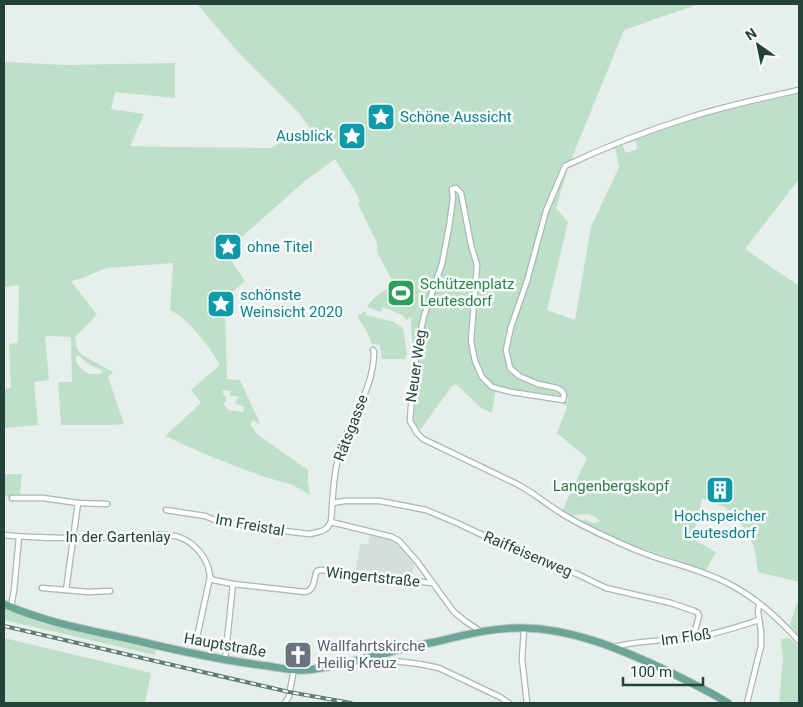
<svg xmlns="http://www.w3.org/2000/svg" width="803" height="707" viewBox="0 0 803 707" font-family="Roboto,sans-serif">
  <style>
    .built { fill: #d4dfda }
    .green { fill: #bfe0c8; fill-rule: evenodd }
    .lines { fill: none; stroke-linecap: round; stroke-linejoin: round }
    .minor-casing { stroke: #a8b8b2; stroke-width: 7 }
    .primary-casing { stroke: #c2cac8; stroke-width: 9 }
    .minor { stroke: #fff; stroke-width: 4.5 }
    .primary { stroke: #6aa596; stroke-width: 7 }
    .rail-casing { stroke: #5f7d75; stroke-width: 4 }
    .rail { stroke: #f7fbf9; stroke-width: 2; stroke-dasharray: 5.5; stroke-linecap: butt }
    .labels { text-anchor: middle; stroke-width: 5; stroke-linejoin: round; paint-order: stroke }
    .culture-label { font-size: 15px; fill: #0d838f; stroke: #f7fbf9; text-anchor: start }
    .leisure-label { font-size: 15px; fill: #27864d; stroke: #f7fbf9; text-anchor: start }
    .street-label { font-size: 15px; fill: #24423a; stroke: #f7fbf9 }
    .park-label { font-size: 15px; fill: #2d7a4b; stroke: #f7fbf9 }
    .worship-label { font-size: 15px; fill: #5b616d; stroke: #f7fbf9; text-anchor: start }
  </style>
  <rect width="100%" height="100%" fill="#e6efeb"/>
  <path class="built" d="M370 533 378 535 398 543 414 560 412 578 355 573 360 544H368Z"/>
  <g class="green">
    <path d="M197 4H699L624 30 569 165 556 208 568 222 547 310 575 320 591 227 619 167 615 147 697 118 799 93V179L745 249 799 286V582L758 572 754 546 734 511 727 515V508L702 498 698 519 691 538 716 552 706 570 626 543 582 522 584 519 594 523 601 521C591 513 584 513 571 516L562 511 587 458 557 433 567 407 562 404 568 400 567 397 496 387 492 413 481 408 456 384 452 386 420 430 413 421 420 356 412 346 411 317 407 320 402 315 383 307 381 312 367 307C373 296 385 291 394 284L377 252V243L358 204 360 202 358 196 335 159 305 181 236 242 227 246 225 251 245 281 229 295 225 309 227 379 240 380 260 423 259 424 253 420 250 424 258 435 308 470V482L310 495 293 485 262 476 235 466 200 452 165 436 201 403 191 390 220 365C209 346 190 320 170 310L173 263 108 268C95 271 84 279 71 281L97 315 75 337 77 349 82 355 113 372 108 377 124 424 113 425H61L58 382H72L71 337 49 336 45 337 49 380 34 382 38 425 4 428V389L11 388 9 344 18 343 19 285 4 287V62L65 65 175 63V98L115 92 111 109 144 114 130 146 170 147 270 148 310 128 298 112 239 53ZM636 141 637 149 626 153 622 145ZM78 355 90 365 103 371 101 374C98 374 95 374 92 374 85 375 80 367 76 362V358ZM223 390 230 391V396H235L239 397 235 403 244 407 243 412 228 410 226 406 223 405 227 399 223 393Z"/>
    <path d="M366 311V315L394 322 403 328 407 354 405 359H382L380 345 372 344 366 330 357 316Z"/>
    <path d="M4 474H22L20 494 4 497V501Z"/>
    <path d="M797 602 799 603V636L790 625Z"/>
    <path d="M4 608 44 624 156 650 155 655 4 620Z"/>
    <path d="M4 638 151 673 145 703H4Z"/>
    <path d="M790 638 799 648V703L779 702 783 658 781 639Z"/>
  </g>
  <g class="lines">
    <defs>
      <g id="minor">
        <path d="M799 90C763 98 726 106 691 117 649 130 605 147 565 166L546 211 527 281 511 327 506 350 510 368 519 376 538 384 557 388 562 391 564 395 563 400 511 392 492 387 482 377 475 361 471 341 477 265 471 245 461 193 456 188 452 189 453 198 449 227 442 264 424 316 419 338 413 378 410 421 417 433 423 439 517 484C532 492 544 502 558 511 580 526 605 536 629 547 661 562 697 567 729 584 755 597 780 620 799 641"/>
        <path d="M12 498H43L78 503 66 590 88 592 110 591"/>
        <path d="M78 503 107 504"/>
        <path d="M333 503 344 501H380L426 510 457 523 536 560 577 574 606 588 671 603 694 611 698 613 699 616 693 638"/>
        <path d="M166 510 205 516 215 520 267 529 310 534 322 531 327 528 331 522"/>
        <path d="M331 522 380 534 392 537 399 541 416 560 454 612 465 621 480 631"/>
        <path d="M331 522C333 496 333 470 342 446 353 415 374 386 374 352L373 350"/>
        <path d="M4 535C43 539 83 538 122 537 138 536 165 532 179 537 196 543 209 560 210 577L197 637"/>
        <path d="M210 577 213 580 233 584 305 592C314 591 314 580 316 573L317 571 321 570 382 578 432 583"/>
        <path d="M42 588 66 590"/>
        <path d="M11 607 14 590 19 537"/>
        <path d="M524 628 522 659 527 703"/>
        <path d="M614 647C638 640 666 641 691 638 714 635 737 627 759 620"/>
        <path d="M373 656 377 659 420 664 439 668 500 697 509 703"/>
        <path d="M225 660 233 584"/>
        <path d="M285 703 289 696 294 669"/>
        <path d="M747 703 761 646V632L758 611 759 605"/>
      </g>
      <path id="primary" d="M4 604C48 624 96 631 142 642 184 652 225 661 268 666 280 668 293 671 306 670 333 668 360 659 387 653 403 648 419 645 435 642 464 635 494 627 524 628 572 629 618 648 661 668 684 679 707 690 728 703"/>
    </defs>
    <use href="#minor" class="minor-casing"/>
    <use href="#primary" class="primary-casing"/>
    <use href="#minor" class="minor"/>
    <use href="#primary" class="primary"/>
    <defs>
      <path id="rail" d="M4 626 289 692 351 703"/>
    </defs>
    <use href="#rail" class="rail-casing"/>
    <use href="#rail" class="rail"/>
  </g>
  <defs>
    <symbol id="sight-square" viewBox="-11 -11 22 22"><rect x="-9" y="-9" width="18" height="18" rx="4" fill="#0f9aa8" stroke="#f7fbf9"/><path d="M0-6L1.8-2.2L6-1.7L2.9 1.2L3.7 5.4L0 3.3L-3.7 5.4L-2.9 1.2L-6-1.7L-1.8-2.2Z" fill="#fff"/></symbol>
    <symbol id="stadium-square" viewBox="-11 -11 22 22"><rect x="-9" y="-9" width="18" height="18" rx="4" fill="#2e9e5b" stroke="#f7fbf9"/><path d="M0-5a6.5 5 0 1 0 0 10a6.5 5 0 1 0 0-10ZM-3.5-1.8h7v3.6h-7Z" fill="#fff"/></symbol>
    <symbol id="building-square" viewBox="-11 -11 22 22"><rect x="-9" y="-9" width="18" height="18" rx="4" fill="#0f9aa8" stroke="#f7fbf9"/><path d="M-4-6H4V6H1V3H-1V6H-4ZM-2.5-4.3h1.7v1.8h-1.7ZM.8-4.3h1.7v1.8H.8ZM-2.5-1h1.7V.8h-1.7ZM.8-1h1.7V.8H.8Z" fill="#fff"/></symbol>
    <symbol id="church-square" viewBox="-11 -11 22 22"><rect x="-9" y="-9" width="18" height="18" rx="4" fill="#6b7280" stroke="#f7fbf9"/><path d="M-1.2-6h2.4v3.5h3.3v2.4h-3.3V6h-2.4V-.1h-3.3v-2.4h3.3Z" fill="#fff"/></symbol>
  </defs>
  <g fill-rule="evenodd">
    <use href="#sight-square" x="365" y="101" width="32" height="32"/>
    <use href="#sight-square" x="336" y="120" width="32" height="32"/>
    <use href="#sight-square" x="212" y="231" width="32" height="32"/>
    <use href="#stadium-square" x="385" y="277" width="32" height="32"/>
    <use href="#sight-square" x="205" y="288" width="32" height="32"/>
    <use href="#building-square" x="704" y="474" width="32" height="32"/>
    <use href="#church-square" x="282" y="639" width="32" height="32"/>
  </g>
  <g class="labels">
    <g class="culture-label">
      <text x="400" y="122">Schöne Aussicht</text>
      <text x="333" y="141" text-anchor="end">Ausblick</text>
      <text x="247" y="252">ohne Titel</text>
      <text x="240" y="300">schönste<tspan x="240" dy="17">Weinsicht 2020</tspan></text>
      <text x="720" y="521" text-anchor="middle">Hochspeicher<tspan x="720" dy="17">Leutesdorf</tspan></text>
    </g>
    <g class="leisure-label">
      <text x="420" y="289">Schützenplatz<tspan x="420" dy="17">Leutesdorf</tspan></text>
    </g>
    <g class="street-label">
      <text transform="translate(416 366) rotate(-82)" y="5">Neuer Weg</text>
      <text transform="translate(351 428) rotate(-69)" y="5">Rätsgasse</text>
      <text transform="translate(250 525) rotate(10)" y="5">Im Freistal</text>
      <text x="118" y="542">In der Gartenlay</text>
      <text transform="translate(528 554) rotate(23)" y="5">Raiffeisenweg</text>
      <text transform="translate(373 577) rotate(6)" y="5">Wingertstraße</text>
      <text transform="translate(686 637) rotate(-8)" y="5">Im Floß</text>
      <text transform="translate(225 645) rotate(10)" y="5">Hauptstraße</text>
    </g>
    <g class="park-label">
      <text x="611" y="491">Langenbergskopf</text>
    </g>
    <g class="worship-label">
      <text x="317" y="651">Wallfahrtskirche<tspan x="317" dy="17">Heilig Kreuz</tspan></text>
    </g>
  </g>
  <rect width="803" height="707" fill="none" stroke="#24423a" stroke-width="10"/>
  <g transform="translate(758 45) rotate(327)" stroke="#f7fbf9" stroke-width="4" paint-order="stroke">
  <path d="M0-4L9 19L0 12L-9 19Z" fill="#24423a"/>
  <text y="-8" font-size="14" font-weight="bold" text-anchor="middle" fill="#24423a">N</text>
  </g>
  <path d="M623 677v8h80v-8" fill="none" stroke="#24423a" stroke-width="2.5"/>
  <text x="630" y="677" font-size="15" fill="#24423a" stroke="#f7fbf9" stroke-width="4" paint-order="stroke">100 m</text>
</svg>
